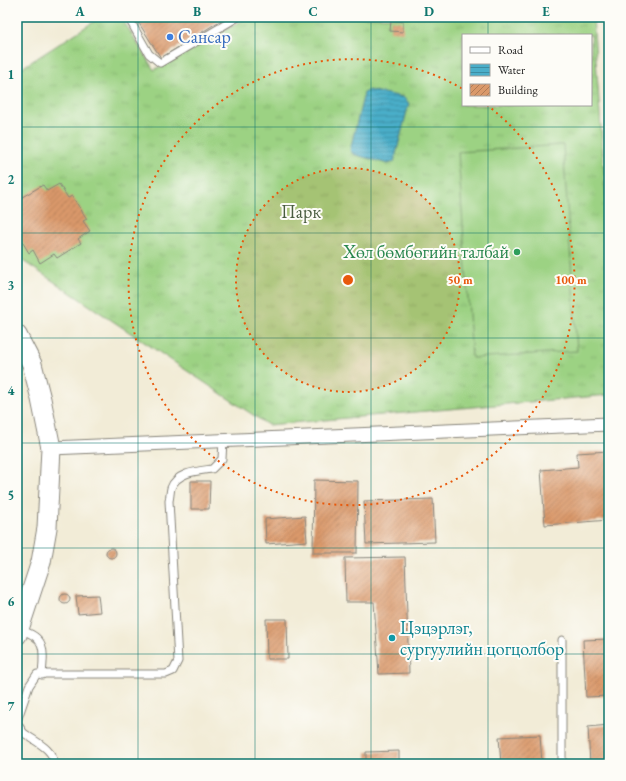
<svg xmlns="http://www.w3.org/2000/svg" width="626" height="781" viewBox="0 0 626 781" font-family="'EB Garamond',serif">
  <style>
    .grass { fill: url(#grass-tufts); stroke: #5c7750; fill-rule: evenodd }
    .garden { fill: #9cd283; stroke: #5c7750 }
    .water { fill: url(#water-rules); stroke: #336572 }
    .building { fill: url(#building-hatch) }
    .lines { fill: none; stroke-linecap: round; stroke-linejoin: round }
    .lane-casing { stroke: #87847a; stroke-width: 9 }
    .street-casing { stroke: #87847a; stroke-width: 15 }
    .secondary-casing { stroke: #87847a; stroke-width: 21 }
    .lane { stroke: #fff; stroke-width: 7 }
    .street { stroke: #fff; stroke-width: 13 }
    .secondary { stroke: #fff; stroke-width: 19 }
    .grid { fill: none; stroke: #0f766e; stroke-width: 1; stroke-opacity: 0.55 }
    .ring { fill: none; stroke: #e8590c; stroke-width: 2; stroke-dasharray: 2 4 }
    .shop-dot { fill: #3f7fe0; stroke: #fdfcf7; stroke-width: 1.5 }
    .leisure-dot { fill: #2e9e5b; stroke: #fdfcf7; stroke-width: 1.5 }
    .culture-dot { fill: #0f9aa8; stroke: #fdfcf7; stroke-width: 1.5 }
    .labels { text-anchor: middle; stroke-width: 4; stroke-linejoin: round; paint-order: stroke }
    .shop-label { font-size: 18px; fill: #366cbe; stroke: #fdfcf7; text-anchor: start }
    .park-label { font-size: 18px; fill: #495c40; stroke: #fdfcf7 }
    .leisure-label { font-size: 18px; fill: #27864d; stroke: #fdfcf7; text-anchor: end }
    .culture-label { font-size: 18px; fill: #0d838f; stroke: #fdfcf7; text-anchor: start }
    .centre { fill: #e8590c; stroke: #fdfcf7; stroke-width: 2 }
    .ring-label { font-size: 12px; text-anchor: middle; font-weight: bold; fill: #e8590c; stroke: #fdfcf7; stroke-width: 4; stroke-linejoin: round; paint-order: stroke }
    .neatline { fill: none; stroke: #0f766e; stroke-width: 1.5 }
    .grid-label { font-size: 13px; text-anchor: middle; font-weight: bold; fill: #0f766e }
  </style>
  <defs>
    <pattern id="grass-tufts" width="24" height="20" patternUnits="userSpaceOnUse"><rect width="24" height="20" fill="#9cd283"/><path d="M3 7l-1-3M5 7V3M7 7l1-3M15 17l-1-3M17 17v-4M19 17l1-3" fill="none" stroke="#86b471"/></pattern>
    <pattern id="water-rules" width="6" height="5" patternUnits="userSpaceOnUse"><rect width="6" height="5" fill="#4aaec9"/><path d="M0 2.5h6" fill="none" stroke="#3d8da2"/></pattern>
    <pattern id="building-hatch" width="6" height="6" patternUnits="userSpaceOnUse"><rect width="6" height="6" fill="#da996a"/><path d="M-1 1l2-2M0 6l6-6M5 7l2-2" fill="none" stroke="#b07c56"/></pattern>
  </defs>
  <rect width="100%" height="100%" fill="#fdfcf7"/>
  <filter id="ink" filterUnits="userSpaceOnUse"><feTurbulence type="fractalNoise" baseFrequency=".025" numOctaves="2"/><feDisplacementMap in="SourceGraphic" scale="8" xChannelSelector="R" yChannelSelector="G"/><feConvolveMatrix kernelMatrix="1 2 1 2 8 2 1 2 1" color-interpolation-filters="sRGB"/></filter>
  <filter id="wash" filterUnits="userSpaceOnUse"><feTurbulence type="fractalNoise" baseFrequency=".012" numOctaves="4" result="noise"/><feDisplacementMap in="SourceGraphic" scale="16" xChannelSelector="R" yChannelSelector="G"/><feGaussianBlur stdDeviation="0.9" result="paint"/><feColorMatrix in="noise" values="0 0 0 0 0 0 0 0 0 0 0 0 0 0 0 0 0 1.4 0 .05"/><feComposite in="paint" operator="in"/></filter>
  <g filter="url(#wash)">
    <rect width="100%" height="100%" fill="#f2ecd7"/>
    <path class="grass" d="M101 17H121L154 70 245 19 246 17H593L609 239V395L268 425 23 261 17 251V71ZM463 35H591V105H463Z"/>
    <path class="garden" d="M563 145 577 351 472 358 458 152Z"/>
    <path class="water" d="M368 90 403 97 409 103 394 162 388 164 353 154 350 150 364 93Z"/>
    <g id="blocks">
      <g class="building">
        <path d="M135 17H226L161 58Z"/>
        <path d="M391 20 403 22V32L390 31Z"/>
        <path d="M59 184 68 198 72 196 87 219 83 221 90 231 78 239 81 243 57 258 54 254 40 263 33 250 29 253 17 233V209L19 208 17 205V200L43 185 47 191Z"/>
        <path d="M609 451V520L545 525 541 470 578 467 577 453Z"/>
        <path d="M314 480 358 481 357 553H313Z"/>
        <path d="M191 481H210L209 509H191Z"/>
        <path d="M433 499 435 542 366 544 364 501Z"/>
        <path d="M305 516 307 541 266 544 265 519Z"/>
        <circle cx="111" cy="553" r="5"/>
        <path d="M405 557 409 673 379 674 374 602H346L345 558Z"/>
        <circle cx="65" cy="599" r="5"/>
        <path d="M98 595 100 612 78 614 76 596Z"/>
        <path d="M266 619H287L288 659H267Z"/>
        <path d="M609 639V696L586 697 583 640Z"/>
        <path d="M609 725V764H590L588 727Z"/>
        <path d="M540 735 542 764H501L499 737Z"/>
        <path d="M399 751V764H366V752Z"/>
      </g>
    </g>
  </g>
  <g filter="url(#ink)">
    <use href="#blocks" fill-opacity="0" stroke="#87847a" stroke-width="1"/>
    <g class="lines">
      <defs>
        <g id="lane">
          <path d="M128 17 149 54 160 63 238 17"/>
          <path d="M20 630C47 637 44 651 42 675"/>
          <path d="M17 721 29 686 37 674H166L173 671 178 661 169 501C170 497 170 492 171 488 177 472 198 471 212 469L222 459 223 440"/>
          <path d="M17 722C19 726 21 730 24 733 34 741 54 749 54 764"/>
          <path d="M562 764V640"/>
        </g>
        <path id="street" d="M51 448 609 424"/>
        <path id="secondary" d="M17 335 32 364 41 399 51 448 47 528 41 562 17 635"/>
      </defs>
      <use href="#lane" class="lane-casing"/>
      <use href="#street" class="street-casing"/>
      <use href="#secondary" class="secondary-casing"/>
      <use href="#lane" class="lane"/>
      <use href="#street" class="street"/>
      <use href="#secondary" class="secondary"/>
    </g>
  </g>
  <path class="grid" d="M138 17V764M255 17V764M371 17V764M488 17V35M488 105V764M17 127H609M17 233H609M17 338H609M17 443H609M17 548H609M17 654H609"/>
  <circle cx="348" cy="280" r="112" fill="#e8590c" fill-opacity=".12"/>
  <g class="ring">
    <circle cx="348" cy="280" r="112"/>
    <path d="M487 105A223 223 0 1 1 463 89"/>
  </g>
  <circle class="shop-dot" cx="170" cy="37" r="4"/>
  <circle class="leisure-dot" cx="517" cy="252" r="4"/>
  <circle class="culture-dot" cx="392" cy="638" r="4"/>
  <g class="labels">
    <g class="shop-label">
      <text x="178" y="43">Сансар</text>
    </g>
    <g class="park-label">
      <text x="301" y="218">Парк</text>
    </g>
    <g class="leisure-label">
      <text x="509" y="258">Хөл бөмбөгийн талбай</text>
    </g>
    <g class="culture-label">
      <text x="400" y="634">Цэцэрлэг,<tspan x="400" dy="21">сургуулийн цогцолбор</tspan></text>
    </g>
  </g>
  <circle cx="348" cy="280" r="6" class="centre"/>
  <g class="ring-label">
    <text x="460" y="284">50 m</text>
    <text x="571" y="284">100 m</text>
  </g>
  <rect width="626" height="781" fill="none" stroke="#fdfcf7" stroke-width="44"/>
  <rect x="462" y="34" width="130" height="72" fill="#fdfcf7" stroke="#a3a29f"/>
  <rect x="470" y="47" width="20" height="6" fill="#ffffff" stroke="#a3a29f"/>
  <text x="498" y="54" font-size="12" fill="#1c1c1c">Road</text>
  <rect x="470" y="64" width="20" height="12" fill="url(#water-rules)" stroke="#a3a29f"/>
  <text x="498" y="74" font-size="12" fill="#1c1c1c">Water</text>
  <rect x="470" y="84" width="20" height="12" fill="url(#building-hatch)" stroke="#a3a29f"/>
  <text x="498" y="94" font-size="12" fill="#1c1c1c">Building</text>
  <rect x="22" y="22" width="582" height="737" class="neatline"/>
  <g class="grid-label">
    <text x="80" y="16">A</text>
    <text x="197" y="16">B</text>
    <text x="313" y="16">C</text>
    <text x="429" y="16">D</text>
    <text x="546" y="16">E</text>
    <text x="11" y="79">1</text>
    <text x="11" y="184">2</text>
    <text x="11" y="290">3</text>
    <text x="11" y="395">4</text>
    <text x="11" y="500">5</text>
    <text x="11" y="606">6</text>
    <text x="11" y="711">7</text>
  </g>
</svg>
